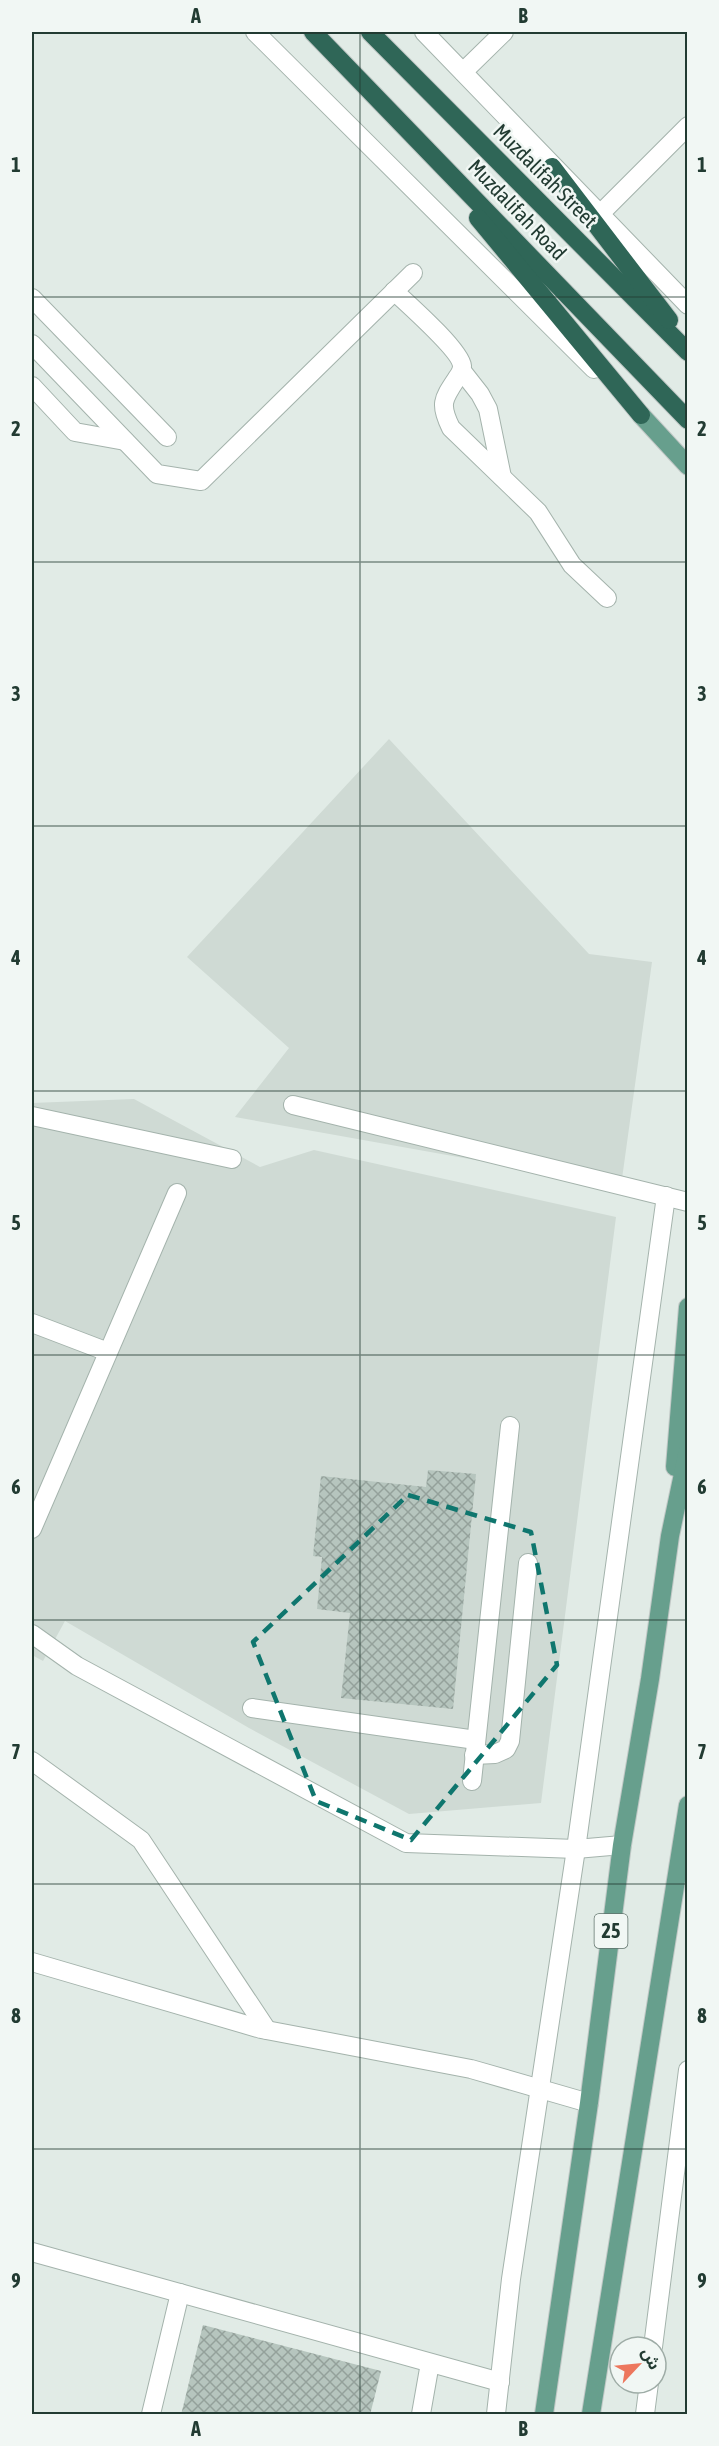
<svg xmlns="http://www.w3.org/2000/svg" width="719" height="2446" viewBox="0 0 719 2446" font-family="'Asap Condensed','Noto Sans Arabic',sans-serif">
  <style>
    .built { fill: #cfdad4 }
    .building { fill: url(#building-cross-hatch) }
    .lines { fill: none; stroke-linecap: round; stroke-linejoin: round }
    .minor-casing { stroke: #a4b3ac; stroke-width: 20 }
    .major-casing { stroke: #c1c8c6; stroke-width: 20 }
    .highway-casing { stroke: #c1c8c6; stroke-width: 20 }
    .minor { stroke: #fff; stroke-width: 18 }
    .major { stroke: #679f8d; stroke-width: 18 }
    .highway { stroke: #2f6657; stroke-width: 18 }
    .marked { fill: none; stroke: #0f766e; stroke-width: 4.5; stroke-dasharray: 12 8; stroke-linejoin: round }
    .grid { fill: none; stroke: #223b32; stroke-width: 1.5; stroke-opacity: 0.55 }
    .labels { text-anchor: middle; stroke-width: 5; stroke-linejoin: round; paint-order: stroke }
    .shield { fill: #f1f7f4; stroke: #60736c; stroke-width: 1.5 }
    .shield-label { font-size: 20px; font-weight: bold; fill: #223b32 }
    .street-label { font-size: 21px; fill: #223b32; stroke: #f1f7f4 }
    .neatline { fill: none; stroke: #223b32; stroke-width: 2 }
    .grid-label { font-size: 20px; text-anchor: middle; font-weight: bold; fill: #223b32 }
  </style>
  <defs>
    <pattern id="building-cross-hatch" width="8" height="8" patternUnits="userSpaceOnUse" patternTransform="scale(1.5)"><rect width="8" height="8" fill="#b6c5be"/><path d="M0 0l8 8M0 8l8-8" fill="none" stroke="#94a19b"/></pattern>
  </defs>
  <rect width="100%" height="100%" fill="#e1ebe6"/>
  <g class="built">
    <path d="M389 739 589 954 652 962 621 1186 235 1117 289 1048 187 957Z"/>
    <path d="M134 1099 260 1167 314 1150 616 1217 541 1803 409 1814 249 1728 65 1621 43 1661 32 1655V1103Z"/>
  </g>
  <g class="building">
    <path d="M428 1470 476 1474 453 1709 341 1698 350 1613 317 1609 322 1557 313 1556 321 1476 426 1487Z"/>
    <path d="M203 2325 381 2371 370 2415H181Z"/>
  </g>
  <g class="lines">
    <defs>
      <g id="minor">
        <path d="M255 32 594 369"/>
        <path d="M424 32 688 305"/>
        <path d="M463 72 504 32"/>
        <path d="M600 214 688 126"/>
        <path d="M394 291C408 304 461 351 462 366 462 371 460 374 457 378 443 399 439 404 451 428L538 512 572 565 607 598"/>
        <path d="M32 298 167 437"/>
        <path d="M32 344 157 474 201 481 413 273"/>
        <path d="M462 371 480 394 488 409 502 477"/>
        <path d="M32 386 75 432 125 441"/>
        <path d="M293 1105 688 1202"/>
        <path d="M32 1116 232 1159"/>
        <path d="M32 1323 108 1352"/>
        <path d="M32 1529 177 1193"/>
        <path d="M32 1634 77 1666 406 1843 576 1849 622 1845"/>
        <path d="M252 1708 476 1740"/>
        <path d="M474 1755 495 1754 506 1749 510 1741 528 1563"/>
        <path d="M32 1761 141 1840 267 2030"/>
        <path d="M472 1781 510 1426"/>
        <path d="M32 1962 261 2029 471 2069 589 2103"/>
        <path d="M32 2252 500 2382"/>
        <path d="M653 2347 688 2070"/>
        <path d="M151 2414 180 2293"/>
        <path d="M421 2414 430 2363"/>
        <path d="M496 2414 511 2279 576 1849 666 1196"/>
        <path d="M645 2414 649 2383"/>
      </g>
      <g id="major">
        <path d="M641 415 688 466"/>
        <path d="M675 1467 688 1307"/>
        <path d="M544 2414 589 2103 622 1845 650 1679 670 1536 688 1450"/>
        <path d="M591 2414 688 1805"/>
      </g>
      <g id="highway">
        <path d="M313 32 688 420"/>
        <path d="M370 32 688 352"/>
        <path d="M552 167 669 320"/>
        <path d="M478 218 641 415"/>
      </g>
    </defs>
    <use href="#minor" class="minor-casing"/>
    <use href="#major" class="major-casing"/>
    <use href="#highway" class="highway-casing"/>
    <use href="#minor" class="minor"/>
    <use href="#major" class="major"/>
    <use href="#highway" class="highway"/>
  </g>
  <path class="marked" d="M408 1495 531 1532 557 1665 411 1840 316 1801 253 1642Z"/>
  <path class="grid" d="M360 32V2414M32 297H688M32 562H688M32 826H688M32 1091H688M32 1355H688M32 1620H688M32 1884H688M32 2149H688"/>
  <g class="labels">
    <rect class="shield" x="594.5" y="1914" width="33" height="34" rx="4.5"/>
    <g class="shield-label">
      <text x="611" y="1938">25</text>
    </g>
    <g class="street-label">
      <text transform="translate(545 176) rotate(45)" y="7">Muzdalifah Street</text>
      <text transform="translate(517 210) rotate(46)" y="7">Muzdalifah Road</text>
    </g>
  </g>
  <rect width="719" height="2446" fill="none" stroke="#f1f7f4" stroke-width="66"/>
  <g transform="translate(638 2365) rotate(64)"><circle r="28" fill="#f1f7f4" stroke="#9eaca6" stroke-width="1.5"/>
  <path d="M0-4.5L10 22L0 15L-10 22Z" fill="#ed775d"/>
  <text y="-9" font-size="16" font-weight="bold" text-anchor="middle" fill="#223b32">ش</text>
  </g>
  <rect x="33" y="33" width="653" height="2380" class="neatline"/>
  <g class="grid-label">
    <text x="196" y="23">A</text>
    <text x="523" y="23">B</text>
    <text x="16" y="172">1</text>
    <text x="702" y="172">1</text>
    <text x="16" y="436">2</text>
    <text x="702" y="436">2</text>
    <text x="16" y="701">3</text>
    <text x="702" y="701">3</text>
    <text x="16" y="965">4</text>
    <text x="702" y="965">4</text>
    <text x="16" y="1230">5</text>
    <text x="702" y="1230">5</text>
    <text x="16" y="1494">6</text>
    <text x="702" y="1494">6</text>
    <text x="16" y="1759">7</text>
    <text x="702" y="1759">7</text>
    <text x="16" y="2023">8</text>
    <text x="702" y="2023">8</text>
    <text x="16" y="2288">9</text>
    <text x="702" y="2288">9</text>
    <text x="196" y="2436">A</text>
    <text x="523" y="2436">B</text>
  </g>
</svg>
